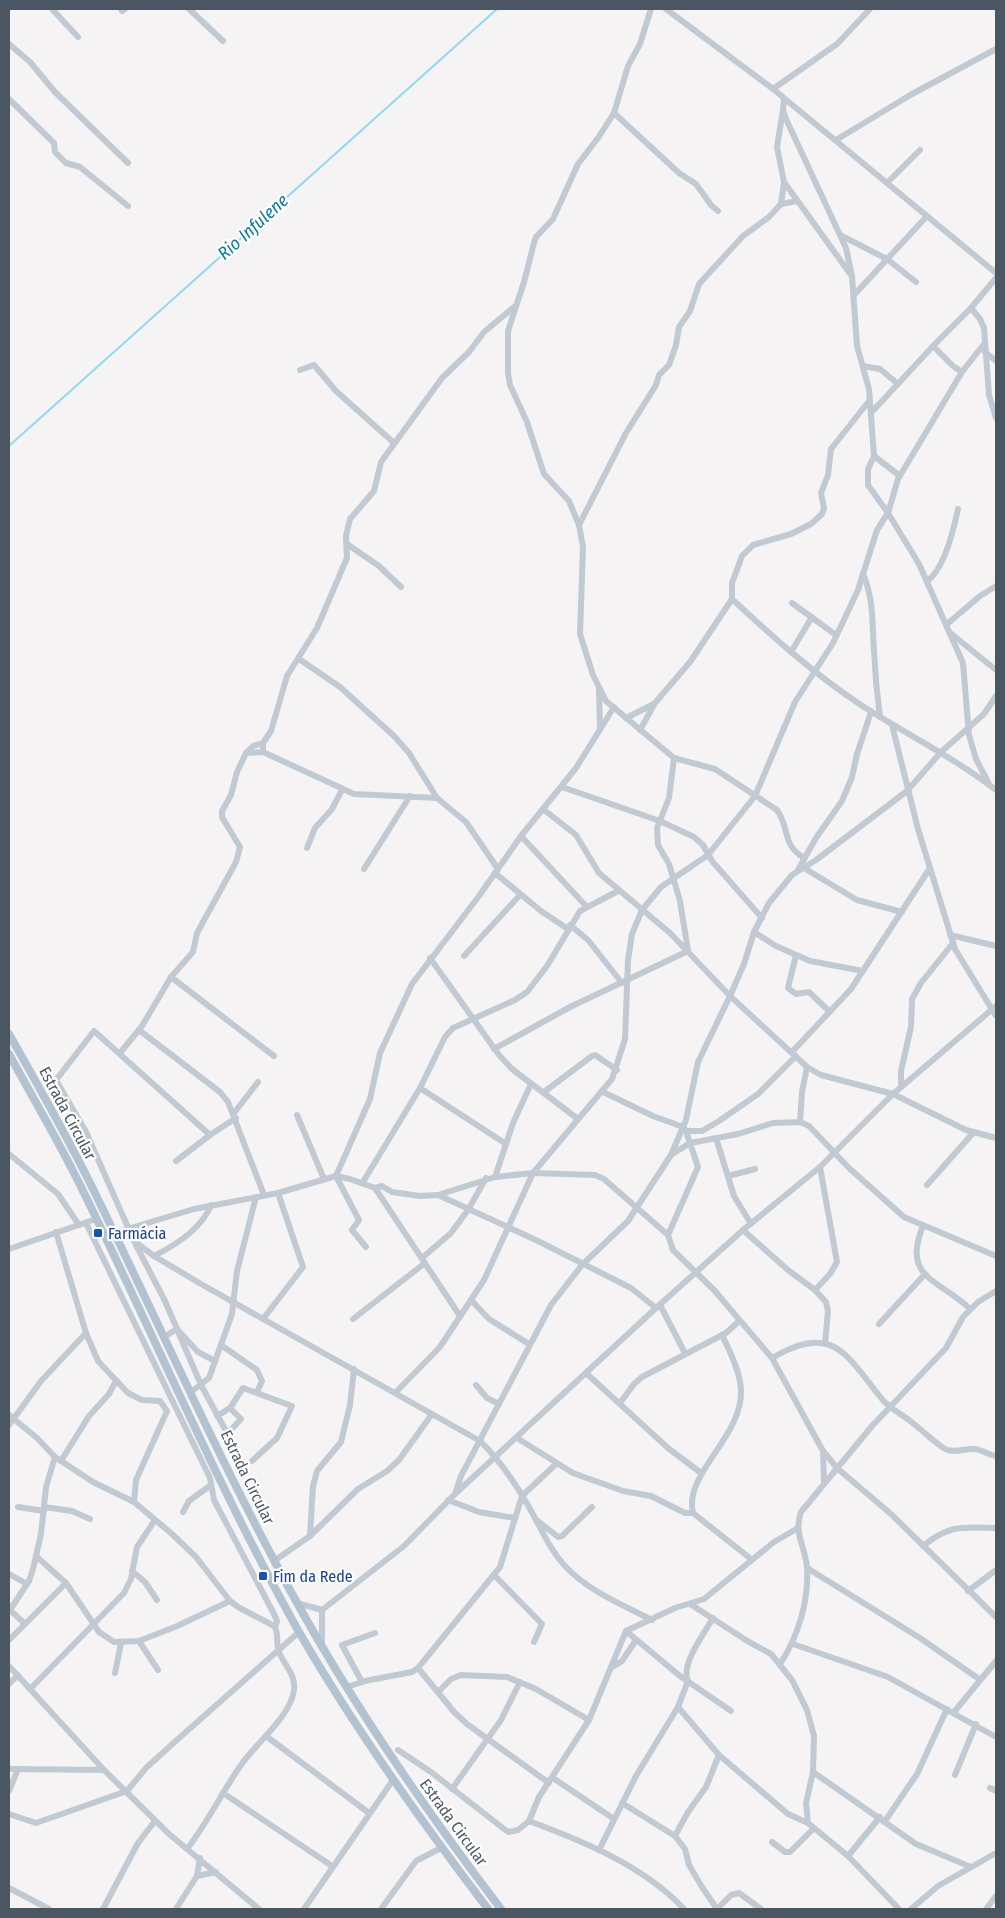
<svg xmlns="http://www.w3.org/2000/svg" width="1005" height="1918" viewBox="0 0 1005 1918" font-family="'Fira Sans Condensed',sans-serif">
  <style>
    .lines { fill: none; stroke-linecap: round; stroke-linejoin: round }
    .stream { stroke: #90daee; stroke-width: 2 }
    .minor { stroke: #c1cad2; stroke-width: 6 }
    .major { stroke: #b3c2d1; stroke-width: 8 }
    .transit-dot { fill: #1a4fb4; stroke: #fff; stroke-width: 2 }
    .labels { text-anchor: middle; stroke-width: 4.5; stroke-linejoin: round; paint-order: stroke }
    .street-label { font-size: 16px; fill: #4a5661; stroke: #fff }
    .transit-label { font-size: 16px; fill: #164399; stroke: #fff; text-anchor: start }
    .water-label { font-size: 18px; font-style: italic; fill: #0c7c9b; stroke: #fff }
  </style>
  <rect width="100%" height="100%" fill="#f5f3f3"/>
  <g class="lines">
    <path class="stream" d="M9 446 497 9"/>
    <g class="minor">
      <path d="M52 9 78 37"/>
      <path d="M189 9 223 41"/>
      <path d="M651 9 640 44 628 66 614 113 598 138 578 164 553 219 536 237 534 243 524 282 508 331V373L510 385 527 422 544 474 569 501 579 525 583 547 580 634 593 675 606 701 674 758 715 769 777 810C791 830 781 844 804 858"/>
      <path d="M666 9 773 89 996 273"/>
      <path d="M122 11 125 9"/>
      <path d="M9 44 30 62 55 92 128 163"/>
      <path d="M773 89 837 44 870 9"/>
      <path d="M9 99 54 143 55 152 66 163 80 167 128 206"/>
      <path d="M784 99 783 110 786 119 846 248 852 276 857 346 869 389 874 456 900 476"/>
      <path d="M614 113 679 173 696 184 711 205 718 211"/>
      <path d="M836 140 912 94 996 49"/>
      <path d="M784 182 851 275"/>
      <path d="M888 182 920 150"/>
      <path d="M781 204 797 201"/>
      <path d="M842 236 887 259 916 282"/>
      <path d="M854 295 927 216"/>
      <path d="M971 308 980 319 984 328 989 395 996 418"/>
      <path d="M933 346 971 308 996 278"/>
      <path d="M985 352 996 361"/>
      <path d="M863 366 880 369 898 384"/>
      <path d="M300 370 314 365 336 391 394 443"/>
      <path d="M871 413 933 346 953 366 962 372"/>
      <path d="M874 456 868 469V485L888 513 919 564 963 663 969 735 976 759 989 784"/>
      <path d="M579 525 626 433 656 385 659 375 669 365 676 345 679 327 690 311 699 284 743 236 769 217 781 204 784 182 777 147 783 110"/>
      <path d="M347 544 379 566 401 587"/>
      <path d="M863 574C874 599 872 624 874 651 875 673 877 695 880 717"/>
      <path d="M927 581C944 570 954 528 958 509"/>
      <path d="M732 599C773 637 814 674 861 705 906 734 953 757 996 790"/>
      <path d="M792 603 836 635"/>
      <path d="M946 625 980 596 996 586"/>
      <path d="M949 632 996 670"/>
      <path d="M791 652 812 617"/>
      <path d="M299 659 340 687 394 736 409 753 437 798"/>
      <path d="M599 690 600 730"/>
      <path d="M626 718 654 704"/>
      <path d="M892 725 918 829 955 949 996 1016"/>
      <path d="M640 730 655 703 690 662 732 599V583L742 556 753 545 791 534 811 524 822 514 824 508 821 493 828 475 831 449 869 401"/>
      <path d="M263 752V743L271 731 287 676 317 628 347 558 346 536 350 519 374 491 381 462 442 378 469 352 484 332 514 307"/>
      <path d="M246 753 263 752 354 794 437 798 466 822 498 869"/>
      <path d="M562 787 660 821 694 837 703 845 712 861 762 918"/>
      <path d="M543 809 576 835 599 873 670 933 730 996 807 1067 821 1075 893 1094 966 1130 996 1138"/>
      <path d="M521 836 586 906"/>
      <path d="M307 848 315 828 332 809 342 790"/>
      <path d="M804 868 857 900 902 912"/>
      <path d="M364 869 410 796"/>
      <path d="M798 870 816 838 842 801 852 777 857 754 871 712"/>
      <path d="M495 873 541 911 568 929"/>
      <path d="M570 925 588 940 622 983"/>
      <path d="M754 932 776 946 810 961 863 971"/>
      <path d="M950 935 996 946"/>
      <path d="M796 955 788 988 796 994 809 992 830 1012"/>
      <path d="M464 956 520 895"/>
      <path d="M430 958 499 1055 512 1069 578 1119"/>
      <path d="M171 977 274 1056"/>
      <path d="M139 1030 220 1092 228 1102 264 1195"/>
      <path d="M494 1049 570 1007 688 951 680 901 669 864 658 845 657 828 669 798 674 758"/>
      <path d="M792 1052 851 989 930 868"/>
      <path d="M120 1053 142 1026 171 977 193 952 197 933 236 862 240 847 222 817V811L231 795 237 772 246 753 253 746 263 743"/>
      <path d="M901 1087V1071L911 1027 912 999 921 983 953 943"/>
      <path d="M420 1088 506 1144"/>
      <path d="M544 1092 592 1056 595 1055 617 1070"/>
      <path d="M603 1092 653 1116 683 1127 686 1131 698 1167 668 1235"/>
      <path d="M234 1113 258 1082"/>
      <path d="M297 1115 324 1179"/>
      <path d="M236 1118 210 1135 94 1031 56 1080 86 1132 134 1241 154 1256 201 1284 480 1441C503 1463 520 1490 535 1518 544 1535 552 1552 565 1566 588 1591 623 1605 652 1620"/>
      <path d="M800 1122 802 1092 807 1067"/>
      <path d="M686 1131H702L719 1121 758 1094 796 1056"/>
      <path d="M716 1138 734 1196 751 1224"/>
      <path d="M9 1154 58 1194 79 1225"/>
      <path d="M671 1155 690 1143 738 1134 773 1123 800 1122 809 1126 849 1168 904 1217 996 1256"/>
      <path d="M176 1161 210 1135"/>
      <path d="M336 1176 370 1099 380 1053 412 984 479 896 521 836 576 768 614 707"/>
      <path d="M336 1176 359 1220 352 1230 366 1247"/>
      <path d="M728 1176 755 1169"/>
      <path d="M495 1177 513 1123 531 1084"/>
      <path d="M363 1182 420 1088 445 1037 453 1028 515 1000 527 992 547 966 580 911 618 891"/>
      <path d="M927 1185 974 1132"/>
      <path d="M375 1188 382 1186 392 1192 420 1196 438 1195 495 1177 533 1173 595 1175 604 1179 668 1235 673 1250 714 1290 772 1358 823 1451 837 1468 891 1514 996 1617"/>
      <path d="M438 1195 536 1240 631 1288 656 1308"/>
      <path d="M86 1223C127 1308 169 1392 210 1478L214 1500 274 1614 277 1621 275 1627"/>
      <path d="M923 1226C901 1279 940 1279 970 1309"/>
      <path d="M743 1230 788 1270 815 1290 826 1302 828 1311 825 1344"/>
      <path d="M56 1232 86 1333 98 1361 128 1393 142 1400 160 1401 167 1411 136 1480 134 1502"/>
      <path d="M114 1233 194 1209 278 1193 336 1176 350 1179 375 1188 460 1316"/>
      <path d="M136 1245 165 1301 201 1385 226 1431 229 1432 241 1419 230 1408"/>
      <path d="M9 1249 96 1219"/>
      <path d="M154 1256C176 1245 202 1228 211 1205"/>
      <path d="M422 1258 451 1233 468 1210 486 1178"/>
      <path d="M815 1290 830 1274 837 1262 820 1167"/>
      <path d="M471 1300 489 1319 529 1344"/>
      <path d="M660 1305 685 1353"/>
      <path d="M263 1319 303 1267 278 1193"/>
      <path d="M353 1319 425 1263"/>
      <path d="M879 1324 925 1274"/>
      <path d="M164 1337 177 1329 198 1352 215 1361"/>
      <path d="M221 1345 257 1370 262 1381 257 1392"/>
      <path d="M772 1358C834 1322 846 1355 882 1399 889 1408 900 1413 909 1420 921 1429 932 1441 945 1449 954 1454 965 1448 975 1449 982 1450 989 1455 996 1456"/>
      <path d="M586 1373 668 1448 701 1473"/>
      <path d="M476 1385 487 1398 499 1404"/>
      <path d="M191 1392 209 1378 232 1314 237 1271 256 1197"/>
      <path d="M396 1392 440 1347 484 1280 533 1173 612 1079 625 1039 628 960 632 934 642 910 661 887 708 855 755 796 795 702 833 643 858 590 877 530 888 513 898 479 962 372 984 344"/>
      <path d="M620 1403 634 1384 642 1377 726 1333 739 1321"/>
      <path d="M9 1415 37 1438 55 1457 93 1482 134 1502 172 1534 196 1557 230 1601 238 1607 274 1626C280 1634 275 1643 279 1652 284 1665 296 1674 294 1690 291 1716 256 1743 241 1765 222 1792 208 1822 187 1849"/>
      <path d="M217 1416 230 1408 243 1388 292 1406 277 1438 252 1461"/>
      <path d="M9 1425 41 1381 86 1333"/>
      <path d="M517 1438 573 1473 623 1491 651 1496 685 1513H693L751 1559"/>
      <path d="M823 1451 824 1483"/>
      <path d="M61 1461 89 1416 109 1394 116 1381"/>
      <path d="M455 1494 461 1476 551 1305 582 1265 628 1221 671 1155 686 1120 698 1062 730 996 744 964 754 932 769 903 792 875 816 860 907 791 941 752 984 714 996 696"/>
      <path d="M448 1500 479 1512 515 1518"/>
      <path d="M18 1507 44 1511"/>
      <path d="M44 1507 72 1511 90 1519"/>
      <path d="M183 1512 189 1501 211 1485"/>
      <path d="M693 1513C683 1474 743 1437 741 1390 740 1371 730 1352 722 1335"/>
      <path d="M538 1521 558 1537 562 1536 592 1507"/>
      <path d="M310 1536 313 1486 317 1471 341 1442 350 1405 354 1369"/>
      <path d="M923 1546C950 1524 963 1527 996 1528"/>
      <path d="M37 1557 66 1583 99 1632 114 1642 139 1641 175 1627 230 1601"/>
      <path d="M274 1561 310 1536 358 1489 387 1471 399 1460 432 1414"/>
      <path d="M807 1568 920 1638 979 1679"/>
      <path d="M132 1571 145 1582 157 1600"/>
      <path d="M9 1574 27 1584"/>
      <path d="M494 1575 542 1624 534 1642"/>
      <path d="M968 1591 996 1570"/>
      <path d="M297 1603 322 1610"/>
      <path d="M690 1604 749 1642 771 1654 792 1680 807 1710 814 1736 813 1772 806 1803 808 1823"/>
      <path d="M322 1610 404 1546 455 1494 656 1308 743 1230 820 1167 893 1094 996 1006"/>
      <path d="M25 1624 10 1610 29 1581 33 1569 41 1534 46 1487 55 1457"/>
      <path d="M626 1631 680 1676 731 1711"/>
      <path d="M9 1640 66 1583"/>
      <path d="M139 1641 158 1670"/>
      <path d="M322 1644V1610"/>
      <path d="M793 1644 888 1677 996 1737"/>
      <path d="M780 1664C798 1637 809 1601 807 1568 806 1548 793 1533 801 1512L872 1426 946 1348 963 1317 978 1302 996 1291"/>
      <path d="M9 1666 104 1770 169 1834 259 1909"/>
      <path d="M418 1668 455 1713 467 1724 549 1783"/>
      <path d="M611 1668 622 1661 636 1640"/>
      <path d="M115 1673 121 1643"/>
      <path d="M362 1682 342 1645 375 1633"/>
      <path d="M9 1684 18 1675"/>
      <path d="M347 1687 365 1681 412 1672 418 1668 500 1567 522 1496 556 1464"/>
      <path d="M30 1689 124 1593 131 1579 137 1547 155 1520"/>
      <path d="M438 1692 451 1679 461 1675 507 1677 536 1689 589 1720"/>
      <path d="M678 1707 719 1755 788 1814 808 1823 848 1856 899 1909"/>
      <path d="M954 1712 996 1661"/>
      <path d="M266 1736 369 1813"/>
      <path d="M398 1750 431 1772 508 1832 518 1830 529 1821 539 1797 589 1720 626 1631 675 1608 704 1599 774 1542 798 1528"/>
      <path d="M9 1769 104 1770"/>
      <path d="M813 1772 916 1844 971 1867"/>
      <path d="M955 1775 976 1724"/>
      <path d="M553 1778 614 1819"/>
      <path d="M990 1788 996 1791"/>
      <path d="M452 1789 501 1720 520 1682"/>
      <path d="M9 1791 18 1769"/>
      <path d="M223 1793 332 1866"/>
      <path d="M622 1803 675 1836 685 1849 689 1865 702 1887 717 1909"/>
      <path d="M9 1814 36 1823 127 1791 146 1768 178 1739 299 1632"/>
      <path d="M529 1821C583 1841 644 1866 684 1909"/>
      <path d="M885 1821 917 1774 947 1709"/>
      <path d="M675 1836 688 1812 706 1787 719 1755"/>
      <path d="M772 1842 785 1852H790L814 1828"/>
      <path d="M599 1850 636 1776 678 1707 688 1681C680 1665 705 1632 713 1618"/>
      <path d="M848 1856 880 1817"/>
      <path d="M197 1876 216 1872"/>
      <path d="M9 1888 49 1909"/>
      <path d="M103 1909 138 1843 155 1821"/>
      <path d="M176 1909 197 1876 200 1858"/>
      <path d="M304 1909 393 1780"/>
      <path d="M381 1909 416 1861 441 1848"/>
      <path d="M717 1909 731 1895 739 1893 761 1909"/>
      <path d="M911 1909 938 1886 996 1853"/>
      <path d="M986 1909 996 1896"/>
    </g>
    <g class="major">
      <path d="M9 1034C38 1085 67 1136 93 1189 154 1313 210 1440 275 1562 339 1685 417 1799 501 1909"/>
      <path d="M9 1054C34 1100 61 1145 84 1193 156 1339 219 1490 299 1632 355 1729 420 1820 488 1909"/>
    </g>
  </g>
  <g class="transit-dot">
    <rect x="93" y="1228" width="10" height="10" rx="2.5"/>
    <rect x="258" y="1571" width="10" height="10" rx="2.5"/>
  </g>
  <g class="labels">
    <g class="street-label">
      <text transform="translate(68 1113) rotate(62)" y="6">Estrada Circular</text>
      <text transform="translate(248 1477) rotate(64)" y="6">Estrada Circular</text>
      <text transform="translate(454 1822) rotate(54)" y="6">Estrada Circular</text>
    </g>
    <g class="transit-label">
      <text x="108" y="1239">Farmácia</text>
      <text x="273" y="1582">Fim da Rede</text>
    </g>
    <g class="water-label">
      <text transform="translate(253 227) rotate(-42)" y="6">Rio Infulene</text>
    </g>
  </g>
  <rect width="1005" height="1918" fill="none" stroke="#4a5661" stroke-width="20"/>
</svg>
